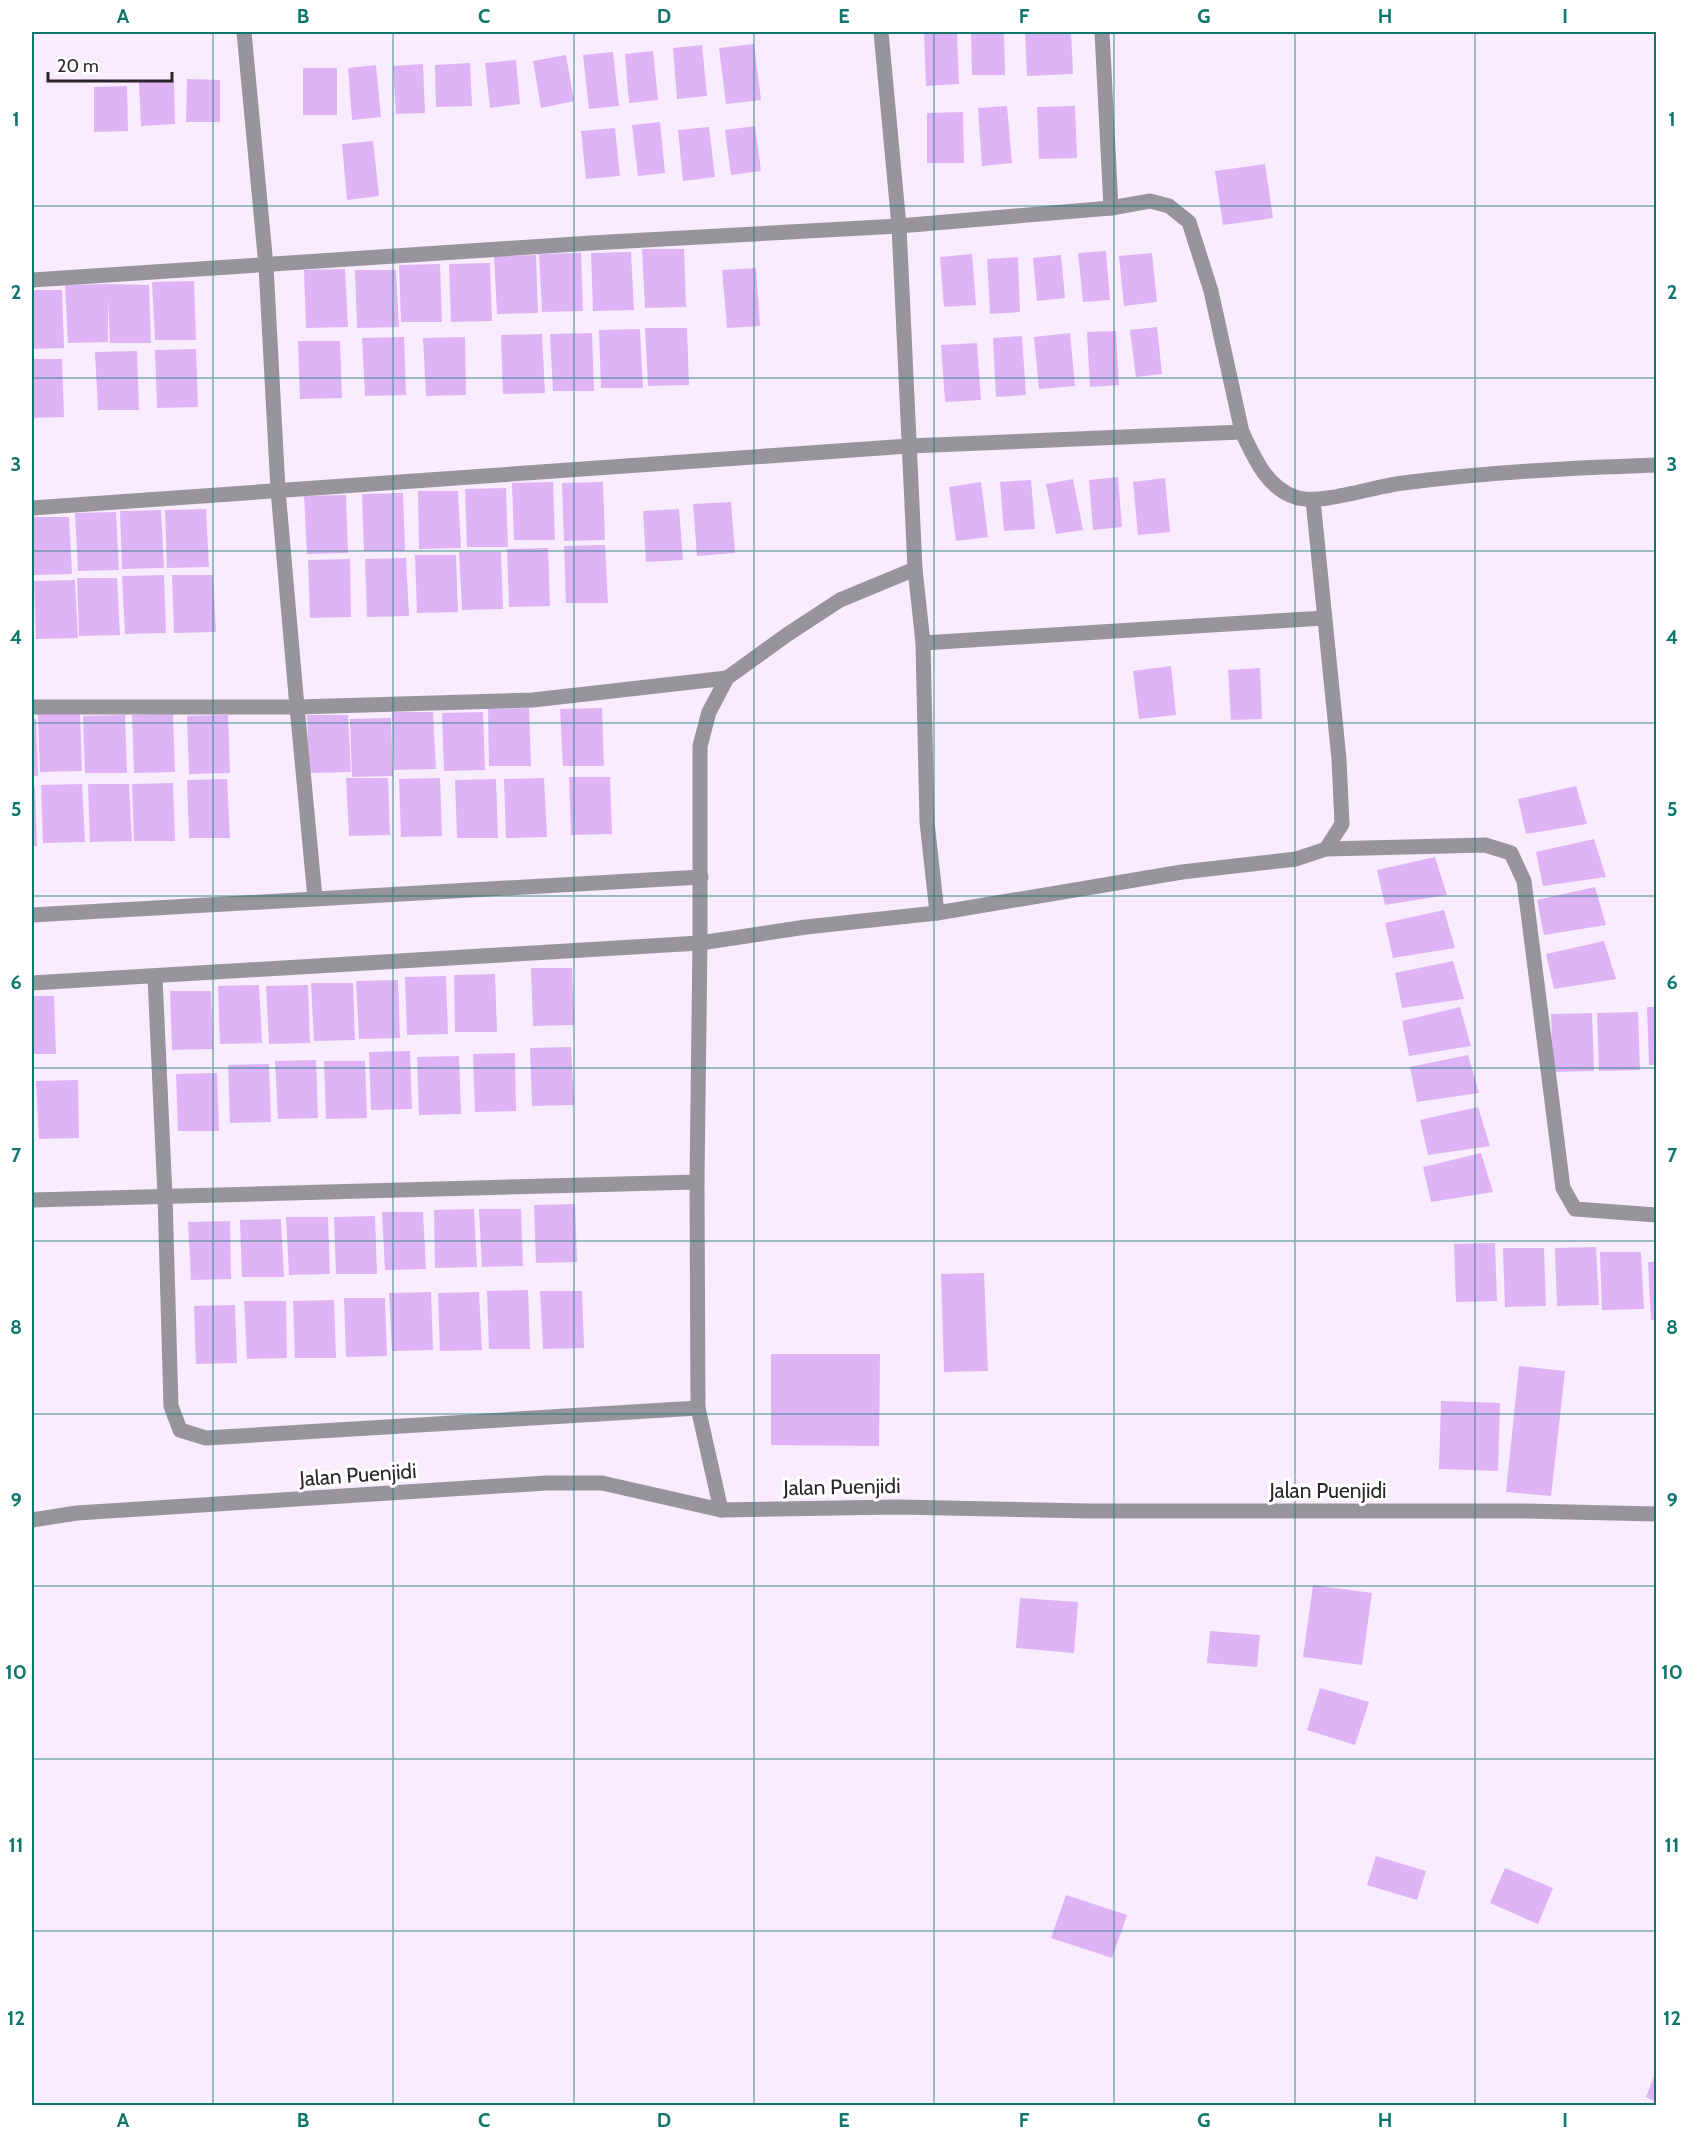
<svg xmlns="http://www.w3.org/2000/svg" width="1688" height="2137" viewBox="0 0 1688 2137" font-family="Cabin,sans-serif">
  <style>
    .building { fill: #dfb4f6 }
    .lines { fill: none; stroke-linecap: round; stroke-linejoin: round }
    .minor { stroke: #98949b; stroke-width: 15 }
    .grid { fill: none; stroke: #0f766e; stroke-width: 1.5; stroke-opacity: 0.55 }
    .labels { text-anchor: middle; stroke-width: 6; stroke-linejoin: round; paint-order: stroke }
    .street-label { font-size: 21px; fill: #2a262c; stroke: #fff }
    .neatline { fill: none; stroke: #0f766e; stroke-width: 2 }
    .grid-label { font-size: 20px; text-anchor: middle; font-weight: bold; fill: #0f766e }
  </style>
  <rect width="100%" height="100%" fill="#f8ecfe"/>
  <g class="building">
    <path d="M957 32 959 84 926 86 924 33Z"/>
    <path d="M971 32H1004L1005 75H972Z"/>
    <path d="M1025 32H1071L1073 74 1027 76Z"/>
    <path d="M754 44 761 100 726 104 719 48Z"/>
    <path d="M702 45 707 96 677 99 673 48Z"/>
    <path d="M653 51 658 100 629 103 625 54Z"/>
    <path d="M613 52 619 106 589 109 583 55Z"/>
    <path d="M566 55 574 101 541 108 533 61Z"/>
    <path d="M516 60 520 104 490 108 485 63Z"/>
    <path d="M470 63 472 106 436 107 435 65Z"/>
    <path d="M423 64 425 113 396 114 393 66Z"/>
    <path d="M376 65 381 117 352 120 348 68Z"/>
    <rect x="303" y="68" width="34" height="47"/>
    <path d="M187 79 220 80V122H186Z"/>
    <path d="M174 81 175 124 141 126 139 82Z"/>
    <path d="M127 86 128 131 94 132V87Z"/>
    <path d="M1007 106 1012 163 982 166 978 108Z"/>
    <path d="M1075 106 1077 158 1039 159 1037 107Z"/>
    <path d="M963 112 964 163H927V113Z"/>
    <path d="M660 122 665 173 638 176 632 125Z"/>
    <path d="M755 126 761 171 731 175 725 130Z"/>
    <path d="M709 127 715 177 683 181 678 130Z"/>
    <path d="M615 128 620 176 586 179 581 131Z"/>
    <path d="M373 141 379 196 347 200 342 144Z"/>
    <path d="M1265 164 1273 218 1223 225 1215 171Z"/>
    <path d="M642 249H684L686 307 645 308Z"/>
    <path d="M1106 251 1110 300 1083 302 1078 253Z"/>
    <path d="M631 252 634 310 593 311 591 253Z"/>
    <path d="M581 253 583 311 542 312 539 254Z"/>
    <path d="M1152 253 1157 302 1124 306 1119 256Z"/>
    <path d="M972 254 976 305 944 307 940 257Z"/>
    <path d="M536 255 538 313 497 314 494 256Z"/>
    <path d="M1061 255 1065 298 1037 301 1033 258Z"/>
    <path d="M1018 257 1020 312 990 314 987 259Z"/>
    <path d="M490 263 492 321 451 322 449 264Z"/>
    <path d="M440 264 442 322H401L399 265Z"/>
    <path d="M756 268 760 326 727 328 722 270Z"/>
    <path d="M345 269 348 327 306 328 304 270Z"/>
    <path d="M355 270H396L399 327 357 328Z"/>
    <path d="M194 281 196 340H155L152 282Z"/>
    <path d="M107 284 149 285 151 343H110L108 298V342L68 343 65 285Z"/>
    <path d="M32 290H62L64 348 32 349Z"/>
    <path d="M1157 327 1162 374 1136 377 1130 330Z"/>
    <path d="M645 328H687L689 385 648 386Z"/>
    <path d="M640 329 643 388H601L599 330Z"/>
    <path d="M1116 331 1119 385 1090 387 1087 332Z"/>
    <path d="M592 333 594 391H553L550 334Z"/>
    <path d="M1070 333 1075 386 1039 389 1034 337Z"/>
    <path d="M542 334 545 393 503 394 501 335Z"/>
    <path d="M1022 336 1026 395 996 397 993 338Z"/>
    <path d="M404 337 406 395 365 396 362 338Z"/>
    <path d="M465 337 466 395 426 396 423 338Z"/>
    <path d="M298 341H340L342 398 300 399Z"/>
    <path d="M977 343 981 400 945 402 941 345Z"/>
    <path d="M196 349 198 407 157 408 155 350Z"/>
    <path d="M137 351 139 410H98L95 352Z"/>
    <path d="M32 359H62L64 417 32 418Z"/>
    <path d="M1118 477 1122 527 1093 530 1089 480Z"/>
    <path d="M1165 478 1170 532 1138 535 1133 482Z"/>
    <path d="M1073 479 1083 530 1056 534 1046 484Z"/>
    <path d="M1031 480 1035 529 1004 531 1000 482Z"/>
    <path d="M553 482 555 540H514L512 483Z"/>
    <path d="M603 482 605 540 564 541 562 483Z"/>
    <path d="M981 482 988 537 956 541 949 487Z"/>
    <path d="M506 488 508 547H467L465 489Z"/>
    <path d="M418 491H458L461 548 419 549Z"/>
    <path d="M403 493 405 551H364L362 494Z"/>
    <path d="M346 495 348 553 307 554 304 496Z"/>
    <path d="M731 502 735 553 697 556 693 504Z"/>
    <path d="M206 509 209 567 167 568 165 510Z"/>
    <path d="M679 509 683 560 646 562 643 511Z"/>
    <path d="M161 510 164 568 122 569 120 511Z"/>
    <path d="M116 512 119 570 78 571 75 513Z"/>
    <path d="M32 517H69L72 574 32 575Z"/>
    <path d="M605 545 608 603H566L564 546Z"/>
    <path d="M548 548 550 606 509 607 507 549Z"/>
    <path d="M459 552H501L503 609 462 610Z"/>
    <path d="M415 555H456L458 612 417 613Z"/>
    <path d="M406 558 409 616 367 617 365 559Z"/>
    <path d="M350 559 351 617 310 618 308 560Z"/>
    <path d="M164 575 166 633 125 634 122 576Z"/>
    <path d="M172 575H213L216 632 174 633Z"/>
    <path d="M77 578H117L120 635 79 636Z"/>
    <path d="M75 580 78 638 36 639 34 581Z"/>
    <path d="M1171 666 1176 715 1139 719 1133 671Z"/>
    <path d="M1260 668 1262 719 1231 720 1228 670Z"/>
    <path d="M529 708 531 766H489L488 709Z"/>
    <path d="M602 708 604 766H563L560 709Z"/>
    <path d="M392 712H433L436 769 394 770Z"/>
    <path d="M483 712 485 770 444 771 442 713Z"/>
    <path d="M80 713 82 771 40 772 38 714Z"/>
    <path d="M173 714 175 772 134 773 132 715Z"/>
    <path d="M125 715 127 773H85L83 716Z"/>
    <path d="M228 715 230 773 189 774 187 716Z"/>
    <path d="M307 715H348L351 772 309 773Z"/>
    <path d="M391 718 393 776 352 777 350 719Z"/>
    <path d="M32 719H36L38 776H32Z"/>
    <path d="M569 777H610L612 834 571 835Z"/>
    <path d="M346 778H388L390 835 349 836Z"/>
    <path d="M440 778 442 836 401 837 399 779Z"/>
    <path d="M544 778 547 837 506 838 504 779Z"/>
    <path d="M227 779 230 838H189L187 780Z"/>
    <path d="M496 779 498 838H457L455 780Z"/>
    <path d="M173 783 175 841H134L132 784Z"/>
    <path d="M82 784 85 842 43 843 41 785Z"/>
    <path d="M88 784H129L132 841 90 842Z"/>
    <path d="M1576 786 1587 824 1526 834 1518 799Z"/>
    <path d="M32 787H35L37 846H32Z"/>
    <path d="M1594 839 1606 877 1543 886 1536 852Z"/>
    <path d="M1435 857 1447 895 1385 905 1377 870Z"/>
    <path d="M1595 887 1606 925 1544 935 1537 900Z"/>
    <path d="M1444 910 1455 948 1393 958 1385 923Z"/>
    <path d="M1604 941 1616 979 1554 989 1546 954Z"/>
    <path d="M1453 961 1464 999 1402 1008 1395 973Z"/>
    <path d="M531 968H572L574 1025 533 1026Z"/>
    <path d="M495 974 497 1032H455L454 975Z"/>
    <path d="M446 976 448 1034 407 1035 405 977Z"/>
    <path d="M398 980 400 1038 359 1039 356 981Z"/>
    <path d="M311 983H353L355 1040 314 1041Z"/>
    <path d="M259 985 262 1043 220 1044 218 986Z"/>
    <path d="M308 985 310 1043 269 1044 266 986Z"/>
    <path d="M170 991H211L213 1049 172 1050Z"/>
    <path d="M32 996H54L56 1054H32Z"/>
    <path d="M1460 1007 1471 1046 1409 1056 1402 1021Z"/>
    <path d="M1647 1007H1656V1065H1649Z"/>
    <path d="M1638 1012 1640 1070 1599 1071 1597 1013Z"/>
    <path d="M1592 1013 1594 1071 1553 1072 1551 1014Z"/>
    <path d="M571 1047 574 1105 532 1106 530 1048Z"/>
    <path d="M410 1051 412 1109 371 1110 369 1052Z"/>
    <path d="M515 1053 516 1111 475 1112 473 1054Z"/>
    <path d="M1468 1055 1479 1093 1417 1102 1410 1067Z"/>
    <path d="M459 1056 461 1114 419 1115 417 1057Z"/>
    <path d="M316 1060 318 1118 278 1119 275 1061Z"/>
    <path d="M324 1061H365L367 1118 326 1119Z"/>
    <path d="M269 1064 271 1122 230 1123 228 1065Z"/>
    <path d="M217 1073 219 1131H178L176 1074Z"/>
    <path d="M78 1080 79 1138 39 1139 36 1081Z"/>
    <path d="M1478 1107 1490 1146 1428 1155 1420 1120Z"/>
    <path d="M1481 1153 1493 1192 1431 1202 1423 1167Z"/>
    <path d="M575 1204 577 1262 536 1263 534 1205Z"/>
    <path d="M474 1209 477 1267 435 1268 434 1210Z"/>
    <path d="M479 1209H521L523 1266 482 1267Z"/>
    <path d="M382 1212H423L426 1269 385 1270Z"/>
    <path d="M375 1216 377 1274H336L334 1217Z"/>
    <path d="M286 1217H328L330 1274 289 1275Z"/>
    <path d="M281 1219 284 1277H242L240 1220Z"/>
    <path d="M230 1221 231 1279 191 1280 188 1222Z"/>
    <path d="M1495 1243 1497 1301 1456 1302 1454 1244Z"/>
    <path d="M1596 1247 1599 1305 1557 1306 1555 1248Z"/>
    <path d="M1503 1248H1544L1546 1306 1505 1307Z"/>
    <path d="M1600 1252H1641L1644 1309 1602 1310Z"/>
    <path d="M1648 1262H1656V1320H1651Z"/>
    <path d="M984 1273 988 1371 944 1372 941 1274Z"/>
    <path d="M528 1290 530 1349H489L487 1291Z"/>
    <path d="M540 1291H582L584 1348 543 1349Z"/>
    <path d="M431 1292 433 1350 392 1351 389 1293Z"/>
    <path d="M479 1292 482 1350 440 1351 438 1293Z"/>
    <path d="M344 1298H385L387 1356 346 1357Z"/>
    <path d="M334 1300 336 1358H295L293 1301Z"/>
    <path d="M244 1301H286L287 1358 247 1359Z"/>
    <path d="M235 1305 237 1363 196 1364 194 1306Z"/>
    <path d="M771 1354H880L879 1446 771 1445Z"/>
    <path d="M1519 1366 1565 1371 1551 1496 1506 1492Z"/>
    <path d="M1441 1401 1500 1403 1498 1471 1439 1469Z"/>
    <path d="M1313 1585 1372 1593 1362 1665 1303 1657Z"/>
    <path d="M1020 1598 1078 1602 1074 1653 1016 1648Z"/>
    <path d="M1210 1631 1260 1635 1257 1667 1207 1663Z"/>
    <path d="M1320 1688 1369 1702 1355 1745 1307 1730Z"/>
    <path d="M1376 1856 1426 1871 1417 1900 1367 1885Z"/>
    <path d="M1505 1868 1553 1888 1538 1924 1490 1903Z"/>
    <path d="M1066 1895 1127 1915 1112 1958 1051 1938Z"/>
    <path d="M1656 2071V2102L1646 2097Z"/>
  </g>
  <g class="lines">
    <g class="minor">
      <path d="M244 32 266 266 278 490 297 707 533 700 727 678"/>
      <path d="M881 32 899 226 915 569 923 643 927 822 937 913 1182 872 1296 859 1326 849 1342 824 1339 759 1313 500"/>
      <path d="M1102 32 1111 208"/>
      <path d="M32 280 591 243 899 226 1111 208 1150 201 1169 206 1189 222 1211 291 1242 432"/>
      <path d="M32 508 909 446 1242 432C1254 457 1266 487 1295 497 1319 506 1375 486 1403 483 1487 472 1572 468 1656 465"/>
      <path d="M915 569 840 600 788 634 727 678 709 712 700 746V943L806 927 937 913"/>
      <path d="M923 643 1324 618"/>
      <path d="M32 707H297L315 898"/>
      <path d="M1326 849 1485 845 1511 853 1524 881 1563 1188 1575 1209 1656 1215"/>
      <path d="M32 915 701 877"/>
      <path d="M155 977 165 1196 171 1406 180 1430 206 1438 698 1408"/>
      <path d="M32 983 700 943 697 1182 698 1408 721 1510"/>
      <path d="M32 1200 697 1182"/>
      <path d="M32 1520 77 1513 546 1483H602L721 1510 898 1507 1091 1511H1525L1656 1514"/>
    </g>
  </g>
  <path class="grid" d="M213 32V2106M393 32V2106M574 32V2106M754 32V2106M934 32V2106M1114 32V2106M1295 32V2106M1475 32V2106M32 206H1656M32 378H1656M32 551H1656M32 723H1656M32 896H1656M32 1068H1656M32 1241H1656M32 1414H1656M32 1586H1656M32 1759H1656M32 1931H1656"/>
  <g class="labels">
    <g class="street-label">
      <text transform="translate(358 1475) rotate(-4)" y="7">Jalan Puenjidi</text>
      <text transform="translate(842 1487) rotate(-1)" y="7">Jalan Puenjidi</text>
      <text x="1328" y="1498">Jalan Puenjidi</text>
    </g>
  </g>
  <rect width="1688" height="2137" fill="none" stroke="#ffffff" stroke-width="66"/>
  <path d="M48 72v9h124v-9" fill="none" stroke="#2a262c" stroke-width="3"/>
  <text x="57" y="72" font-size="18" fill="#2a262c" stroke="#ffffff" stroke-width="4.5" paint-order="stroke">20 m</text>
  <rect x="33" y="33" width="1622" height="2071" class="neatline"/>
  <g class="grid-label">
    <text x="123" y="23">A</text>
    <text x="303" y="23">B</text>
    <text x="484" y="23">C</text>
    <text x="664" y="23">D</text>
    <text x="844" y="23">E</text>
    <text x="1024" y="23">F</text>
    <text x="1204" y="23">G</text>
    <text x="1385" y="23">H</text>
    <text x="1565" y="23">I</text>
    <text x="16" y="126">1</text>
    <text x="1672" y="126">1</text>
    <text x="16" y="299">2</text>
    <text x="1672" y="299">2</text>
    <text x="16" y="471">3</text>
    <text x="1672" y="471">3</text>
    <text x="16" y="644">4</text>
    <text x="1672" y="644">4</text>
    <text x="16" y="816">5</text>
    <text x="1672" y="816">5</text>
    <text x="16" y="989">6</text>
    <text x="1672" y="989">6</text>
    <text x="16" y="1162">7</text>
    <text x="1672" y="1162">7</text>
    <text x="16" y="1334">8</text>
    <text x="1672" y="1334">8</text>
    <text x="16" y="1507">9</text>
    <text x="1672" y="1507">9</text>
    <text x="16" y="1679">10</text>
    <text x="1672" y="1679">10</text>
    <text x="16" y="1852">11</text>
    <text x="1672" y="1852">11</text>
    <text x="16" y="2025">12</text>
    <text x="1672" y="2025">12</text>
    <text x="123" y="2127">A</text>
    <text x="303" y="2127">B</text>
    <text x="484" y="2127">C</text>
    <text x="664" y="2127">D</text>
    <text x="844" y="2127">E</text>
    <text x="1024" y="2127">F</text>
    <text x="1204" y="2127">G</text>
    <text x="1385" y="2127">H</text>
    <text x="1565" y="2127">I</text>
  </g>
</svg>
